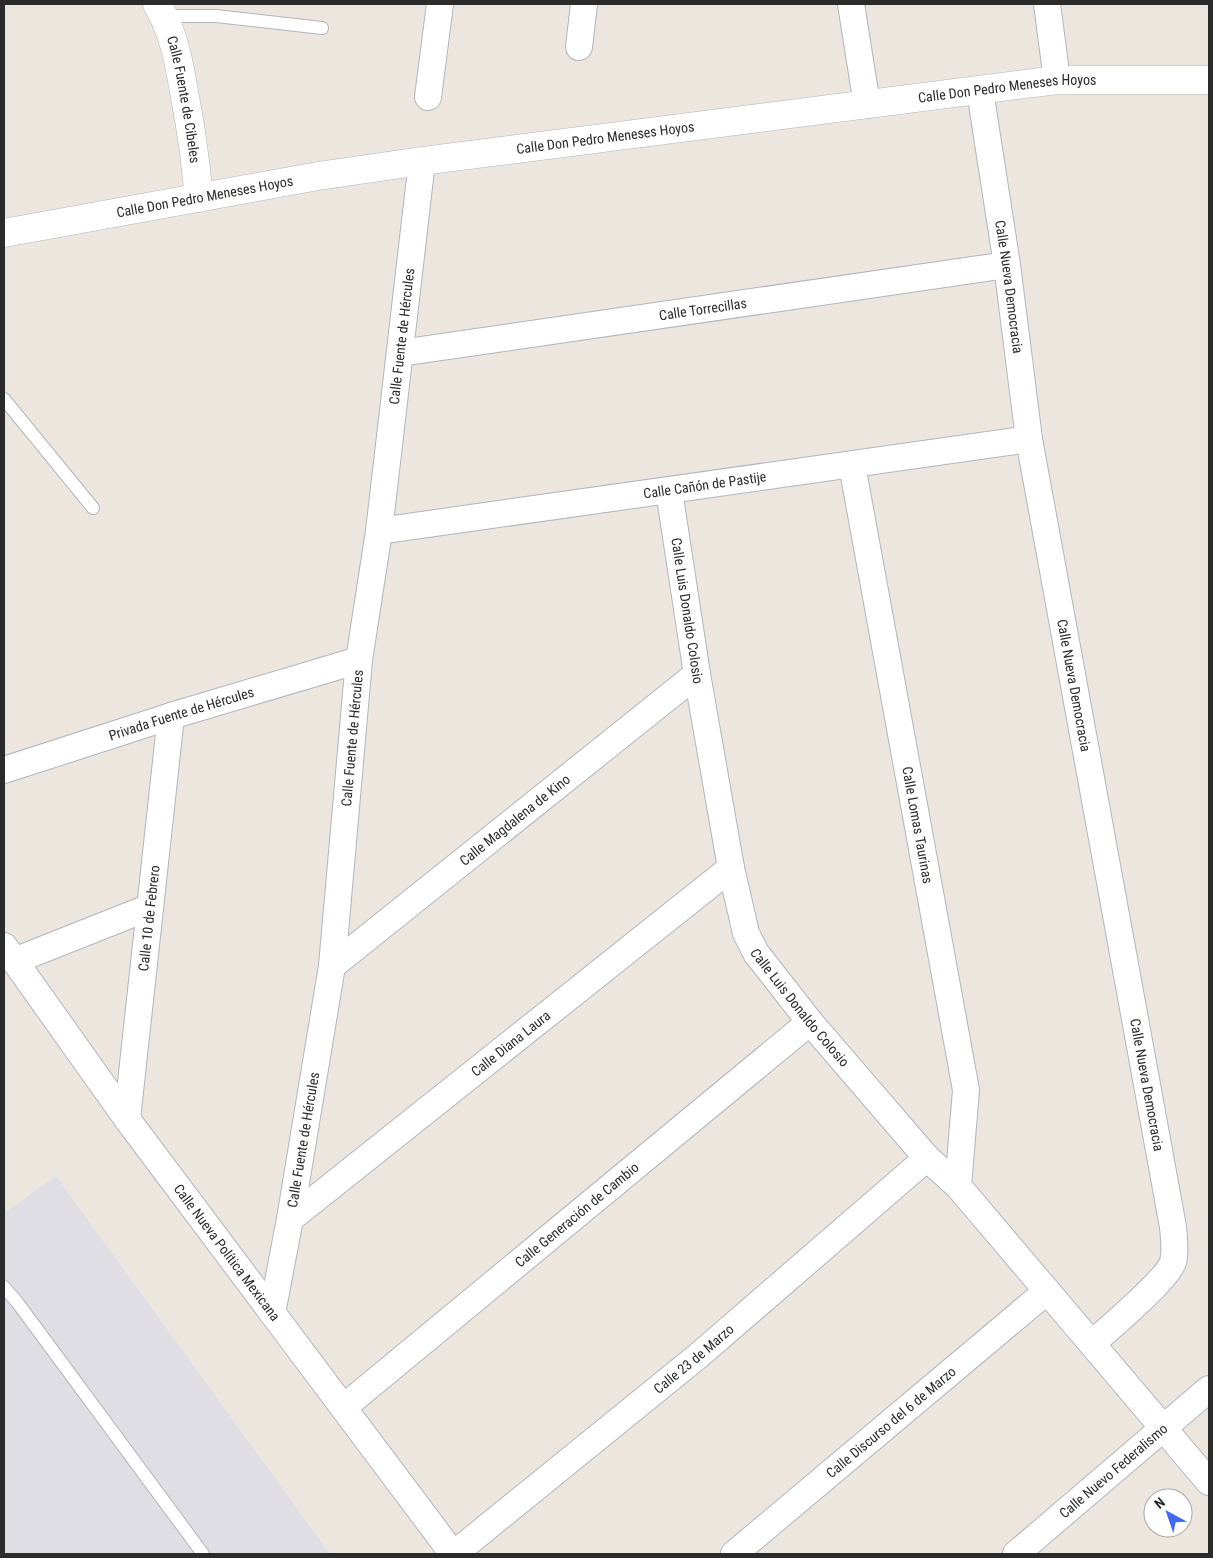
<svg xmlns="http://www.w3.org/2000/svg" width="1213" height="1558" viewBox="0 0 1213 1558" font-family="'Roboto Condensed',sans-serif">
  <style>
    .industrial { fill: #e0dee5 }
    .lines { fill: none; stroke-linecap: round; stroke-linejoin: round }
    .lane-casing { stroke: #b1b5be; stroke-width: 14 }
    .street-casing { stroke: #b1b5be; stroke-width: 28 }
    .secondary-casing { stroke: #b1b5be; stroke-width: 29 }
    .lane { stroke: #fff; stroke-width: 12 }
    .street { stroke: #fff; stroke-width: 26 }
    .secondary { stroke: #fff; stroke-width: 28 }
    .labels { text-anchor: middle; stroke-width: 4.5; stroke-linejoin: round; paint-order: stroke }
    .street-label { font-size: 14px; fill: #2b2b2b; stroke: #fff }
  </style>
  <rect width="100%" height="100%" fill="#ece6de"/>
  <path class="industrial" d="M56 1176 330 1554H4V1213Z"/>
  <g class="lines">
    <defs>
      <g id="lane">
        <path d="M164 16H216L322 28"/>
        <path d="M4 399 93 508"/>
        <path d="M4 1287 17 1302 203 1554"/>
      </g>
      <g id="street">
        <path d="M851 4 867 105"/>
        <path d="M1047 4 1057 80"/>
        <path d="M579 47 584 4"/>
        <path id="s1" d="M980 91 1007 265 1029 439 1173 1227C1174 1239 1176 1251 1173 1262 1167 1280 1109 1328 1093 1343"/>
        <path d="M428 97 440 4"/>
        <path id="s2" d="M400 353 1007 265"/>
        <path id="s3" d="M852 465 966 1090 958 1186"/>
        <path id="s4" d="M669 491 697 674 731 868 746 933 756 953 810 1022 927 1158 958 1186 1209 1482"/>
        <path id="s5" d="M379 531 1029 439"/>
        <path id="s6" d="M4 770 171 716 359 660"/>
        <path id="s7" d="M4 946 127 1119 453 1554"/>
        <path d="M14 961 150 907"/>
        <path id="s8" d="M332 966 697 674"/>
        <path id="s9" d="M127 1119 171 716"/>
        <path id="s10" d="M290 1219 731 868"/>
        <path id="s11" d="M272 1313 290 1219 332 966 359 660 379 531 422 161"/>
        <path id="s12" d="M344 1407 810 1022"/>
        <path id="s13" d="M454 1554 698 1356 927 1158"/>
        <path id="s14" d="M734 1554 1047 1291"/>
        <path id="s15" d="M1016 1554 1209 1389"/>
      </g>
      <g id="secondary">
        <path id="s16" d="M157 4C175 34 180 68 186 103 192 134 196 166 199 198"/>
        <path id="s17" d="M4 233 318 176 422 161 1057 80H1209"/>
      </g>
    </defs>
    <use href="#lane" class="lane-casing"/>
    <use href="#street" class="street-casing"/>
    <use href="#secondary" class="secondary-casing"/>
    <use href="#lane" class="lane"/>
    <use href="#street" class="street"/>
    <use href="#secondary" class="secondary"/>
  </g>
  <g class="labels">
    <g class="street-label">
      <text dy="5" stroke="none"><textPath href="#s17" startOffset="1014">Calle Don Pedro Meneses Hoyos</textPath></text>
      <text dy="5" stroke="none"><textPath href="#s16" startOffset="100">Calle Fuente de Cibeles</textPath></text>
      <text dy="5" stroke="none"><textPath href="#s17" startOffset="609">Calle Don Pedro Meneses Hoyos</textPath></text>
      <text dy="5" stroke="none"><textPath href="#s17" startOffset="204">Calle Don Pedro Meneses Hoyos</textPath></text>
      <text dy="5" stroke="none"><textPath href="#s1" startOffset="198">Calle Nueva Democracia</textPath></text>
      <text dy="5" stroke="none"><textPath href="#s2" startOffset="306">Calle Torrecillas</textPath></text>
      <text dy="5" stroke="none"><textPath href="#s11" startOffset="986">Calle Fuente de Hércules</textPath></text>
      <text dy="5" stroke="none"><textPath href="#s5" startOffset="329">Calle Cañón de Pastije</textPath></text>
      <text dy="5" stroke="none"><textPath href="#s4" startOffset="121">Calle Luis Donaldo Colosio</textPath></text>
      <text dy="5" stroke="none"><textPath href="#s1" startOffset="602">Calle Nueva Democracia</textPath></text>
      <text dy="5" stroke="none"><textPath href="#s6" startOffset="186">Privada Fuente de Hércules</textPath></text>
      <text dy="5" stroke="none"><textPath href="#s11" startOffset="581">Calle Fuente de Hércules</textPath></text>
      <text dy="5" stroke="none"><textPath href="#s8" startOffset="234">Calle Magdalena de Kino</textPath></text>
      <text dy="5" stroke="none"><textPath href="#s3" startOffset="366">Calle Lomas Taurinas</textPath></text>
      <text dy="5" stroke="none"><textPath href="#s9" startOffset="202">Calle 10 de Febrero</textPath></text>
      <text dy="5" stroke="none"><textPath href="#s4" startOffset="541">Calle Luis Donaldo Colosio</textPath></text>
      <text dy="5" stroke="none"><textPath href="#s10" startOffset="282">Calle Diana Laura</textPath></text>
      <text dy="5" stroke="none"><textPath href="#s1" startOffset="1008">Calle Nueva Democracia</textPath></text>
      <text dy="5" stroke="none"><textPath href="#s11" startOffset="176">Calle Fuente de Hércules</textPath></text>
      <text dy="5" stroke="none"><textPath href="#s12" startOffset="302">Calle Generación de Cambio</textPath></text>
      <text dy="5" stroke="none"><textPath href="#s7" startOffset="379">Calle Nueva Política Mexicana</textPath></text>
      <text dy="5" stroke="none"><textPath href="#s13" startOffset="309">Calle 23 de Marzo</textPath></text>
      <text dy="5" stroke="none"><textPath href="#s14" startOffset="205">Calle Discurso del 6 de Marzo</textPath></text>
      <text dy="5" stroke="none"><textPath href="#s15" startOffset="128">Calle Nuevo Federalismo</textPath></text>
    </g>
  </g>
  <rect width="1213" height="1558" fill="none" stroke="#2b2b2b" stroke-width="10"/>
  <g transform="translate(1168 1513) rotate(320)"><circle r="24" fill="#ffffff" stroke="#aaaaaa"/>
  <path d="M0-4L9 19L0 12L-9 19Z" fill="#446af4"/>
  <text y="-8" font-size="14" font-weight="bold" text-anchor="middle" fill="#2b2b2b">N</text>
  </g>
</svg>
